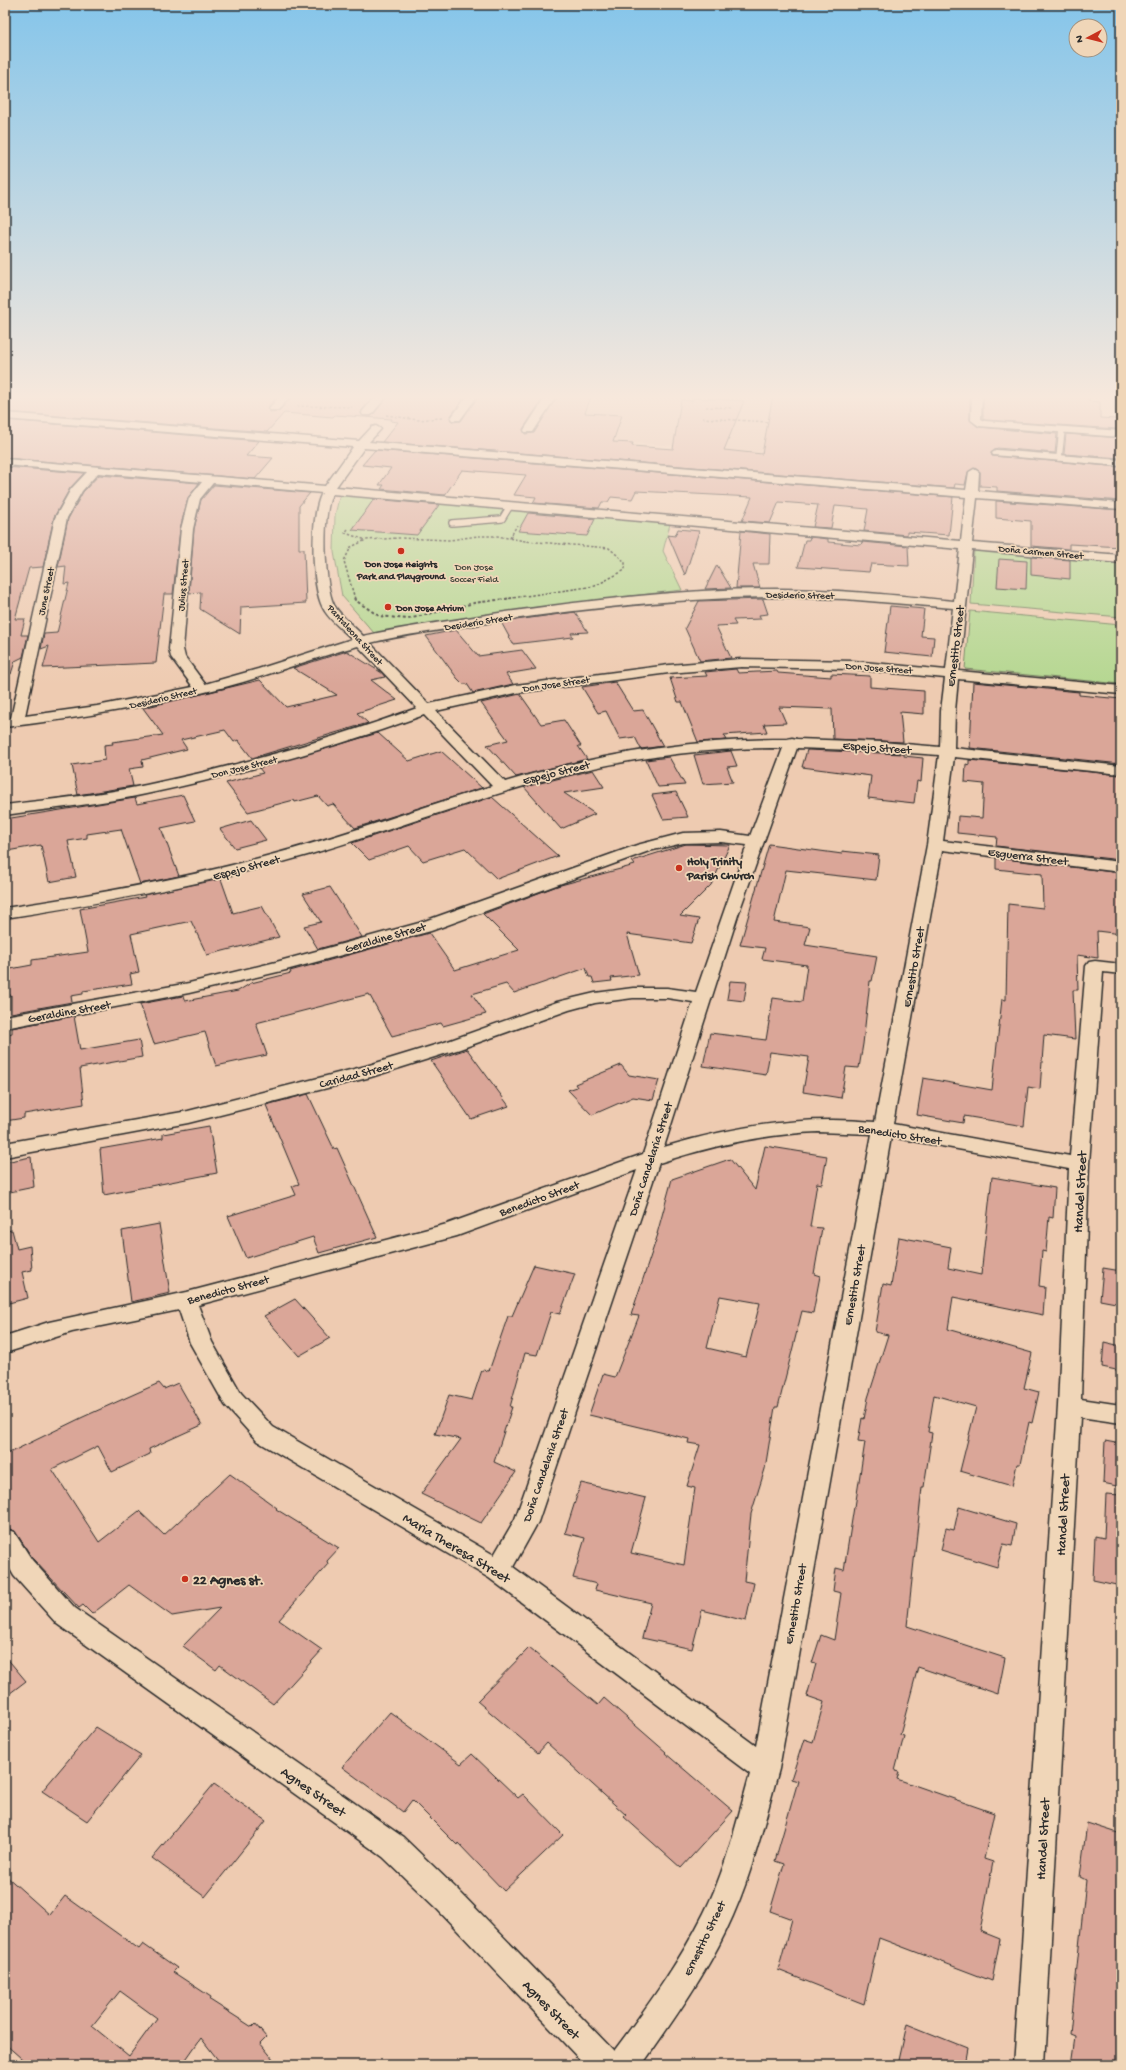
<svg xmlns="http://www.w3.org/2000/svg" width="1126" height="2070" viewBox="0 0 1126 2070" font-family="'Gochi Hand',sans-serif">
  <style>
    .built { fill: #e4bda7 }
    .green { fill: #b5d791; stroke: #70815e }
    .building { fill: #daa698; stroke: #2b2b2b; fill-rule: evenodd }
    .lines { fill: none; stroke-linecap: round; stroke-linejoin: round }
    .service-casing { stroke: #2b2b2b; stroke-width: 8 }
    .minor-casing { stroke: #2b2b2b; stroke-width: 3 }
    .path-far1 { stroke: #2b2b2b; stroke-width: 1.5; stroke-dasharray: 2.5 2; stroke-linecap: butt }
    .path { stroke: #2b2b2b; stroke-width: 2; stroke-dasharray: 3 2.5; stroke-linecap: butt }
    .service { stroke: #f0d6b8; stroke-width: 5.5 }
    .minor { fill: #f0d6b8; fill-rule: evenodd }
    .poi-dot { fill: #c8321e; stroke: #f0d6b8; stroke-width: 1.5 }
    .labels { text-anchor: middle; stroke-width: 3.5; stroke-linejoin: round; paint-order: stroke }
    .far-street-label { font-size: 10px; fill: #2b2b2b; stroke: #f0d6b8 }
    .far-poi-label { font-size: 10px; font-weight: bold; fill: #2b2b2b; stroke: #f0d6b8 }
    .far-park-label { font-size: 10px; fill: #40453a; stroke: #f0d6b8 }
    .street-label { font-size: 12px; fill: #2b2b2b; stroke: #f0d6b8 }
    .poi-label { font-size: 12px; font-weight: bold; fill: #2b2b2b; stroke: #f0d6b8; text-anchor: start }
    .near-street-label { font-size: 14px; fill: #2b2b2b; stroke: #f0d6b8 }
    .near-poi-label { font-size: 14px; font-weight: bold; fill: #2b2b2b; stroke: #f0d6b8; text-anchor: start }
  </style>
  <rect width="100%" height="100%" fill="#eecbb1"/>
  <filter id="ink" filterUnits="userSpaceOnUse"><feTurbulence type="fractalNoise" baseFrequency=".025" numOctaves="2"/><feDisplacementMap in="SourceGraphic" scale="8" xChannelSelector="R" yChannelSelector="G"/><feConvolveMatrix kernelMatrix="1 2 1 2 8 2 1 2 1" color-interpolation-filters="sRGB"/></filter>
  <g filter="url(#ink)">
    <path class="built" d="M596 395H964L779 454 572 438Z"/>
    <g class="green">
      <path d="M340 494 670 524 663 551 682 590 531 608 374 633 342 596 334 552 335 515Z"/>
      <path d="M974 550 1121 563V617L971 604Z"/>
      <path d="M970 611 1121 625V684L965 669Z"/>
    </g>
    <g class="building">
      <path d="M5 395H47L85 398 88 395H279L268 407 270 412 279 411 293 395H375L362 410 361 414 363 416H372L389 395H466L450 417 452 422 461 421 479 395H545L523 429 525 434 534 433 558 395H590L591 397 585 413 622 415 613 442 633 443 632 446 673 449 681 400 692 401 693 398 744 401 724 450 762 454 773 395H970V420L978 427 1057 434 1055 453 997 448 991 453 992 456 1121 467V501L997 491V487L980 486V472L975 468 968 472 965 485 955 484 954 488 382 442 398 422 391 421 392 419 335 415 333 417 284 413 267 432 5 412Z"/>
      <path d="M995 395H1089V401L1100 402V418L1115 419 1117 429 985 420 983 418V396Z"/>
      <path d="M5 420 259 441 246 456 273 458 255 479 5 458Z"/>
      <path d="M1066 434 1121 438V458L1064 454Z"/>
      <path d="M375 450 953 497 949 535 907 532V535L864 531 868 509 835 506 831 528 813 527 818 505 779 502 770 523 742 521 752 497 636 491 632 499 611 497 608 502H602L599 508 533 503 536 497 514 495 526 475 462 470 445 495 381 489 384 485H379L391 468 362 465Z"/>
      <path d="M5 467 84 473 70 488 54 517 43 567 29 568 15 619H25L21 635H28L23 657 15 661 11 674 5 673Z"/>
      <path d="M99 475 199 483 188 498 180 529 173 594H164L156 663 43 668 49 646 41 649 44 634 57 633 69 583 64 584 66 566 58 567 68 519 83 492Z"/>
      <path d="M214 485 310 493 299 506V549H304L306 603 241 607 240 634 200 609 201 592 189 593 194 529 201 500Z"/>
      <path d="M374 499 439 505 417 535 352 530Z"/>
      <path d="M996 501 1121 510V547L1069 544V549L1031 546V521L996 518Z"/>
      <path d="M528 513 595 519 587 536 518 531Z"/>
      <path d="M678 529 699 531 685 575 668 535 675 536Z"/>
      <path d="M741 531 770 534 769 564H753L760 588H736Z"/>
      <path d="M810 537 828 539V542L861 545 862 542 908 546 909 566 871 564 869 572 798 567 805 540H809Z"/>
      <path d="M1031 557 1070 560V579L1031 575Z"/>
      <path d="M999 559 1027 561 1026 589 997 587Z"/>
      <path d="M717 565 731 588 705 589Z"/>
      <path d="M763 599 768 614 759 615 761 619 733 620 736 625 716 626 731 658 700 661 685 628 699 601Z"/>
      <path d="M890 606 924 609 921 636 934 637 932 657 884 652Z"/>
      <path d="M575 612 588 632 571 633 573 637 513 644 501 622Z"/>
      <path d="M456 630 478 656 522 650 536 669 506 674 513 684 473 693 467 684H463L457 678 426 636Z"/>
      <path d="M347 651 382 673 385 677 371 680 397 700 357 713 368 723 252 758 238 740 234 742 225 730 181 740 187 749 142 760 143 767 129 769 133 786 78 795 72 765 105 760 104 745 113 744 112 742 163 735 143 708 260 680 286 707 337 695 293 668Z"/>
      <path d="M736 669 738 673 777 671 778 673 831 677V674L870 676V687L924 691V714L900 712 903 742 833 739 832 709 779 707 786 723 764 724 767 732 724 735 727 740 698 742 682 702H678L670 678 707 676 705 672Z"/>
      <path d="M615 682 633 711 643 710 663 746 641 749 635 737 620 739 606 711 598 713 582 687Z"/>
      <path d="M973 682 1079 692V695L1121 699V764L970 748Z"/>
      <path d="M520 694 541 724 564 720 581 746H578L587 759 516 777 487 745 508 740 481 703Z"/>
      <path d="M378 733 409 761 441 751 482 788 355 828 333 804 327 806 318 796 295 802 294 800 248 812 226 783 263 773 259 768Z"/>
      <path d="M807 750 904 754V756L923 758 921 782 917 781 914 803 868 798 871 776 802 767Z"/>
      <path d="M731 751 737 766 727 767 733 782 703 784 694 755Z"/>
      <path d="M669 757 685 785 658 787 646 760Z"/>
      <path d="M969 760 1121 775V860L996 846 997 837 957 833 958 816 982 818 984 784 965 782 966 764 969 765Z"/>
      <path d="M593 770 604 787 564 793 595 814 561 829 524 787Z"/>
      <path d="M676 792 688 817 663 819 652 795Z"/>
      <path d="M183 795 195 821 161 828 179 876 140 884 121 829 87 834V838L68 841 76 877 49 882 41 845 7 851 5 819 135 798 137 804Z"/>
      <path d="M492 797 558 856 497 879 465 848 423 861 409 846 369 860 352 843Z"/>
      <path d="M251 820 266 840 235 848 220 829Z"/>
      <path d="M686 844 730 845 711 885 680 916 699 919 691 943 627 934 639 975 611 978 612 981 594 983 592 977H589L586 968 514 993 506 984 472 994 486 1014 443 1026 441 1023 392 1036 369 994 256 1023 267 1055 216 1066 205 1032 154 1044 140 1004 183 996 185 1001 238 991 251 983 291 973 290 971 429 933 455 970 519 950 483 914 557 886 635 865 632 861Z"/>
      <path d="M769 844 842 854V851L879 855 876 880 786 870 774 922 810 927 805 945 877 956 872 981H870L863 1044 859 1068 846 1067 841 1098 803 1092 809 1057 770 1052 766 1075 703 1066 710 1033 766 1040 773 998 802 1002 807 965 762 959 765 948 740 945Z"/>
      <path d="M996 858 1121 873V934L1097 931 1098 958 1077 955 1078 990H1073L1075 1039 1044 1035 1040 1089 1028 1087 1024 1126 964 1116 963 1123 917 1115 923 1078 992 1090 1002 999 1006 1000 1008 904 1043 908 1042 874 996 869Z"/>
      <path d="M221 879 233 913 262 906 279 937 207 955 191 921 131 934 139 972 130 974 132 984 83 991V994L71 996 72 1002 11 1013V995L5 996V970L32 965V960L88 952 80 909 145 897 144 895Z"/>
      <path d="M330 887 362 937 318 949 304 926 321 922 303 894Z"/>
      <path d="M730 981 747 982 744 1001 727 999Z"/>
      <path d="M74 1016 80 1050 139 1040 142 1057 80 1068 84 1104 24 1114V1118L5 1121V1035L12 1033V1028Z"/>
      <path d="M467 1049 509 1106 471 1119 431 1061Z"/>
      <path d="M621 1065 629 1075 659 1080 653 1100 633 1097 592 1115 568 1090 577 1087 575 1084Z"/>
      <path d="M308 1094 334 1149 337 1148 377 1237 319 1253 313 1237 246 1258 228 1216 296 1195 292 1186 299 1184 266 1105Z"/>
      <path d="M209 1126 217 1173 104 1195 100 1149 163 1138V1134Z"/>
      <path d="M765 1146 827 1156 822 1184 817 1183 810 1227 822 1228 814 1274 820 1276 813 1313 802 1311 778 1407H775L765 1469 751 1514 744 1581 754 1583 746 1621 702 1610 692 1649 642 1638 651 1603 595 1590 597 1584 573 1578 585 1538 565 1533 581 1483 646 1498 631 1553 684 1565 695 1488 687 1486 700 1445 688 1443 689 1439 589 1415 603 1374 615 1377 639 1316 631 1315 658 1234H657L672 1179 730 1159 755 1190ZM720 1296 760 1303 746 1357 707 1348Z"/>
      <path d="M31 1157 34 1187 5 1193V1162Z"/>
      <path d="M992 1177 1055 1188 1053 1218 1049 1217 1046 1252 1042 1251 1039 1286 1045 1287 1043 1315 953 1297 948 1329 1032 1353 1024 1388 1039 1392 1032 1423 1029 1422 1020 1464H1017L1012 1486 960 1471 976 1407 934 1395 928 1432 932 1433 924 1487H922L907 1626 1005 1658 998 1694 918 1667 900 1735 904 1736 895 1771 899 1772 897 1779 994 1813 984 1859 993 1862 980 1931 1000 1939 992 1981 879 1938 864 2004 778 1970 792 1919 770 1911 784 1864 775 1861 798 1781 791 1779 804 1739 813 1742 824 1702 807 1696 816 1664 812 1663 821 1635 834 1640 841 1593 833 1591 836 1568 844 1570 854 1507H855L865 1442 858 1441 862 1418 864 1419 868 1398 888 1335 875 1332 883 1284 891 1286 899 1237 951 1247 948 1268 981 1275Z"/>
      <path d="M159 1224 170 1293 131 1302 122 1231Z"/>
      <path d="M12 1230 17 1249 30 1246 32 1270 22 1272 28 1298 5 1304V1231Z"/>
      <path d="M534 1265 575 1274 560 1314 551 1312 537 1355 525 1353 510 1407H512L494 1462 516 1472 481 1523 421 1494 461 1439 435 1434 449 1395 472 1400 482 1370 489 1371 508 1316H512Z"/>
      <path d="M1103 1268 1121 1271V1304L1100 1300Z"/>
      <path d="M295 1299 330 1338 299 1356 264 1316Z"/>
      <path d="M1104 1342 1121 1346V1371L1102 1367Z"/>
      <path d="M159 1383 164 1389 178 1383 202 1425 149 1449 150 1454 112 1472 98 1446 52 1469 99 1542 139 1511 164 1535 230 1474 277 1508 276 1509 339 1548 327 1561 328 1564 279 1620 322 1650 273 1704 220 1665 216 1670 183 1646 220 1608 172 1616 129 1585 92 1614 83 1605 79 1608 33 1559 15 1531 7 1528 5 1525V1455L83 1417Z"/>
      <path d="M1105 1441 1121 1444V1487L1103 1483Z"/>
      <path d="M1106 1494 1121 1495V1586L1093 1580 1095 1536 1104 1538Z"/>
      <path d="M959 1507 1016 1524 1012 1546 1003 1544 997 1567 941 1550 946 1528 954 1530Z"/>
      <path d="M529 1648 598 1705 604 1698 666 1752 665 1753 733 1811 681 1868 624 1817 626 1815 547 1743 538 1753 477 1701Z"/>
      <path d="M5 1656 26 1681 5 1697Z"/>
      <path d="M390 1712 461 1764 472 1754 518 1798 523 1794 563 1835 504 1891 458 1843 457 1845 412 1800 403 1812 342 1767Z"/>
      <path d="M96 1727 141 1755 87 1821 42 1791Z"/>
      <path d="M214 1784 266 1821 205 1897 152 1858Z"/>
      <path d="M1087 1823 1121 1834V2065H1071L1075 2036 1070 2034 1086 1880 1080 1877Z"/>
      <path d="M5 1875 50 1915 65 1896 139 1949 143 1944 177 1968 173 1972 211 1997 210 2000 252 2027 255 2024 266 2037 260 2043 278 2065H222L201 2038 182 2065H29L5 2044ZM120 1991 157 2018 129 2056 92 2026Z"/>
      <path d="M907 2024 967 2048 964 2065H898Z"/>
    </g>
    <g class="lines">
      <defs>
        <g id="service">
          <path d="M1116 395 1121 427"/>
          <path d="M1059 458 1062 430"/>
          <path d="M452 523 502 519 510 506"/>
        </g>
        <g id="minor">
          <path d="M281 395H292L278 410H270L269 408Z"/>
          <path d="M377 395H388L371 415H363L362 413 363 411Z"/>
          <path d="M468 395H478L460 420H452L451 418Z"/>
          <path d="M547 395H557L533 432H525L524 430Z"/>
          <path d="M972 395H982L981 419 985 421 1121 431V437L979 426 971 420Z"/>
          <path d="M5 413 359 441 372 427 376 426 381 429 369 442 966 490 969 472 974 469 979 472 978 491 1121 503V509L977 498 972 543 1121 555V563L972 550 959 671 1121 686V694L958 679 955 711 954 748 1121 766V774L954 757 943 841 1121 862V872L942 850 893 1124 1070 1156 1086 966 1089 962 1095 961 1121 964V974L1103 972 1089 1164 1081 1399 1121 1405V1423L1080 1417 1044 2065H1014L1058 1406 1069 1169 891 1137 779 1769C764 1823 751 1880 726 1931 703 1979 672 2022 642 2065H585L438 1910 383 1857 57 1624 14 1576 5 1560V1529L14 1532 32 1560 75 1608 403 1837 458 1890 614 2051C647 2007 679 1963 704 1913 726 1870 737 1820 750 1774L489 1578 257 1441 225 1405 190 1343 179 1310 72 1332 5 1353V1336L49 1322 187 1292 447 1224 643 1154 693 1002 667 998H633L595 1003 569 1010 460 1049 371 1077 188 1123 5 1157V1143L188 1111 366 1066 448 1041 557 1002 595 993 633 988H667L696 992 747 845 721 842 683 843 649 851 431 931 286 970 189 993 5 1028V1016L189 983 276 962 419 923 637 845 683 833 721 832 750 836 783 748C708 748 633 757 560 776 476 798 395 829 311 854 211 883 108 902 5 918V908C92 895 178 880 263 857 341 837 415 809 492 786L424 715C333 748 241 774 146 794 100 804 52 808 5 815V805C52 799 100 795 146 785 238 766 329 740 417 708L358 646C313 658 270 675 225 687 153 706 79 718 5 727V719L11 718 55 518 71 489 87 472 5 465V459L325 486 353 447 5 419ZM364 448 966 497 961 541 336 487ZM98 473 202 482 189 498 181 529 169 649 171 657 193 687 97 706 25 716 67 518 82 491ZM213 483 322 493C310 515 311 585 323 608 328 619 343 630 352 639L258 669 205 684 185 657 183 649 193 529 200 499ZM332 494 960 549 954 601C894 595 835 589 775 589 678 589 582 601 486 615 445 622 404 627 363 636 355 627 340 616 334 605 324 584 322 515 332 494ZM775 597 845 599 953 608 946 670 853 661 741 659 669 665 516 685 429 704 370 643C406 634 443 630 480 624 578 609 676 598 775 597ZM741 667 853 669 945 678 941 711 940 747 882 742 797 739 792 738 787 739C691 739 596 754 505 782L436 711 516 693 669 673ZM797 748 882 751 939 755 927 845 875 1122C803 1115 733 1126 664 1147L738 915ZM818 1132 872 1134 756 1746 513 1567 538 1522 659 1163C711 1146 764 1134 818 1132ZM637 1170 515 1519 494 1555 273 1427 241 1393 212 1342 198 1305 457 1236Z"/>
          <path d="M997 450 1121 460V466L993 455 992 453Z"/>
        </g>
      </defs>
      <use href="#service" class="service-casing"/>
      <use href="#minor" class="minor-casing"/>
      <g class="path-far1">
        <path d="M297 406 352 407"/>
        <path d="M706 407 733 408"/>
        <path d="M386 415 418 420 442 418"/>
        <path d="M702 418 769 422"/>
        <path d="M348 529 345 533 366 540"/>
        <path d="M510 538 517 525"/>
        <path d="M355 599 344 561 351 547 366 540 399 538 450 540 478 536H497L525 541 609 548 625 562V570L595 586 505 599"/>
      </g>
      <path class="path" d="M354 598 355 600 379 616 408 619 474 603 512 598"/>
      <use href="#service" class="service"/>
      <use href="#minor" class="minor"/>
    </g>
  </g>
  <linearGradient id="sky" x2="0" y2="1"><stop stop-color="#85c5ea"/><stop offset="0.58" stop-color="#f7e8dc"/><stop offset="1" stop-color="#f7e8dc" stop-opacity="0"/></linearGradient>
  <rect width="1126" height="685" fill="url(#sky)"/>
  <g class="poi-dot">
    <circle cx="401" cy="551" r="4"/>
    <circle cx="388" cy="607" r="4"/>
    <circle cx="679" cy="868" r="4"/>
    <circle cx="185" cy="1579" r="4"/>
  </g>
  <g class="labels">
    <g class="far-street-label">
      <text transform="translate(1041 551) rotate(5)" y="4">Doña Carmen Street</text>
      <text transform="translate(182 585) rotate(-85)" y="4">Julius Street</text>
      <text transform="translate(45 591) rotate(-78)" y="4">June Street</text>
      <text transform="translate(800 594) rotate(1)" y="4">Desiderio Street</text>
      <text transform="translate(478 621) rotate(-9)" y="4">Desiderio Street</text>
      <text transform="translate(356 634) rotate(48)" y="4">Pantaleona Street</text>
      <text transform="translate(879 667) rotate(4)" y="4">Don Jose Street</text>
      <text transform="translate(556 683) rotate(-8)" y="4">Don Jose Street</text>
      <text transform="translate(163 697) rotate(-13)" y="4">Desiderio Street</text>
      <text transform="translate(244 766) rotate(-14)" y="4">Don Jose Street</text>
    </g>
    <g class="far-poi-label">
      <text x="401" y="567">Don Jose Heights<tspan x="401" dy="12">Park and Playground</tspan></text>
      <text x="396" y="611" text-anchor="start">Don Jose Atrium</text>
    </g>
    <g class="far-park-label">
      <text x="474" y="570">Don Jose<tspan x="474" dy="12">Soccer Field</tspan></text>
    </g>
    <g class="street-label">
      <text transform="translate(955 646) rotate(-83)" y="4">Ernestito Street</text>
      <text transform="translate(877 747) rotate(4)" y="4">Espejo Street</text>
      <text transform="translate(556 772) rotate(-14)" y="4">Espejo Street</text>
      <text transform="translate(1028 856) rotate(7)" y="4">Esguerra Street</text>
      <text transform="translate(246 867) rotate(-15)" y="4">Espejo Street</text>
      <text transform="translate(385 937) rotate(-16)" y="4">Geraldine Street</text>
      <text transform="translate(913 967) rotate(-80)" y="4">Ernestito Street</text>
      <text transform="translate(69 1011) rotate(-10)" y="4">Geraldine Street</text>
      <text transform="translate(356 1074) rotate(-15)" y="4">Caridad Street</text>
      <text transform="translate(900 1134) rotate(9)" y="4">Benedicto Street</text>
      <text transform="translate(650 1159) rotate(-72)" y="4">Doña Candelaria Street</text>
      <text transform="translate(539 1198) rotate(-20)" y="4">Benedicto Street</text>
      <text transform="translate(854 1285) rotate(-80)" y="4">Ernestito Street</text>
      <text transform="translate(228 1289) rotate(-15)" y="4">Benedicto Street</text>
      <text transform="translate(545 1465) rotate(-71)" y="4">Doña Candelaria Street</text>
      <text transform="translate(795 1604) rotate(-80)" y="4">Ernestito Street</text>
      <text transform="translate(704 1938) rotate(-64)" y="4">Ernestito Street</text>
    </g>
    <g class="poi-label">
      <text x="687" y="865">Holy Trinity<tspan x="687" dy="14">Parish Church</tspan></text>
    </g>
    <g class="near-street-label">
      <text transform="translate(1079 1192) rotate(-87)" y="5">Handel Street</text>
      <text transform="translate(1062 1515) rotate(-87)" y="5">Handel Street</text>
      <text transform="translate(457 1547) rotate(31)" y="5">Maria Theresa Street</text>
      <text transform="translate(314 1791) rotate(35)" y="5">Agnes Street</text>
      <text transform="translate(1042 1839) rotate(-87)" y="5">Handel Street</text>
      <text transform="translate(552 2009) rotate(46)" y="5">Agnes Street</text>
    </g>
    <g class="near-poi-label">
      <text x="193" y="1584">22 Agnes st.</text>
    </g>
  </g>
  <rect width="1126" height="2070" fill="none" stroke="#f0d6b8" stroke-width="20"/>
  <rect x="10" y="10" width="1106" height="2050" fill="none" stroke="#2b2b2b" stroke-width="1.5" filter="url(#ink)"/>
  <g transform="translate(1088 38) rotate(263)"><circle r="19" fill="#f0d6b8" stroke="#a19280"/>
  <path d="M0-3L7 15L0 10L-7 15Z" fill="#c8321e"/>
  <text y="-6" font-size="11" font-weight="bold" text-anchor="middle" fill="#2b2b2b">N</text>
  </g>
</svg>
